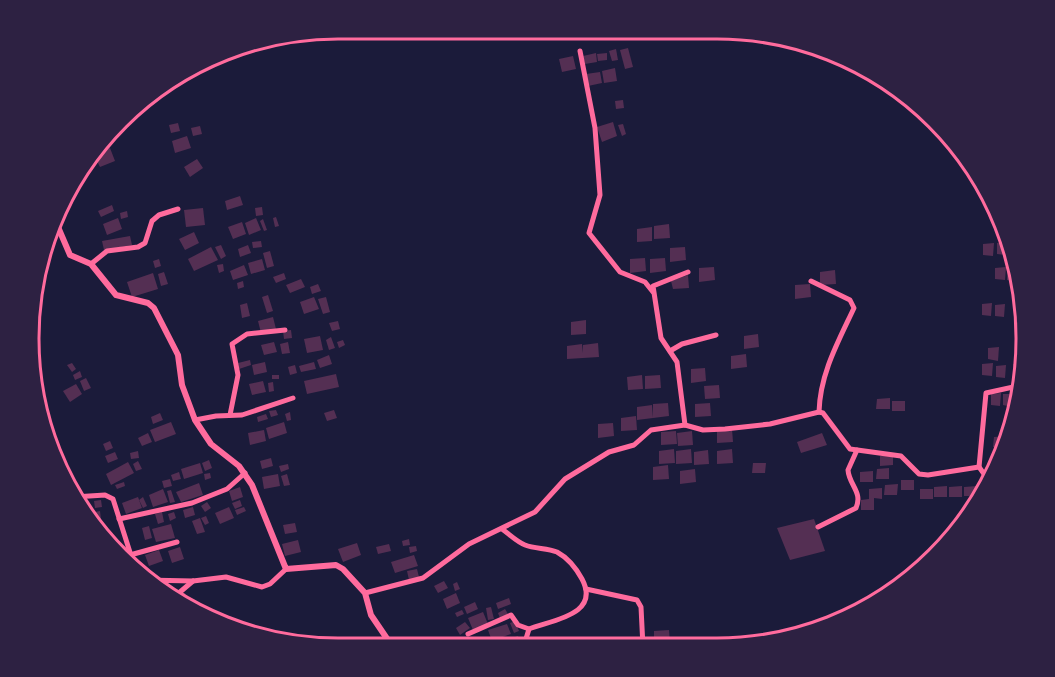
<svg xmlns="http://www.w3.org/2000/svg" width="1055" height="677" viewBox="0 0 1055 677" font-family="'Golos Text',sans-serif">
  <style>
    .building { fill: #542f53 }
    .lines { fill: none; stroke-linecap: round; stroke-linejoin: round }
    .minor { stroke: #ff6b9d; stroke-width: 5 }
    .tertiary { stroke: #ff6b9d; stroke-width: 6 }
    .rim { fill: none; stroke: #ff6b9d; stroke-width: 3 }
  </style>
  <rect width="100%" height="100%" fill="#1b1b3a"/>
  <g class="building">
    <path d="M559 30H591V34L560 38Z"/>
    <path d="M628 48 633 67 625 69 620 50Z"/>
    <path d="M616 49 618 60 612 61 609 51Z"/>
    <path d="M596 53 597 62 585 64 583 56Z"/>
    <path d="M607 53V60L598 61 597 54Z"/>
    <path d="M573 56 576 69 562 72 559 59Z"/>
    <path d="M615 68 617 81 604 83 602 71Z"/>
    <path d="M600 72 602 83 588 86 586 74Z"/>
    <path d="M623 100 624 108 616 109 615 101Z"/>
    <path d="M613 122 617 136 602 142 597 127Z"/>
    <path d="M178 123 180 131 171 133 169 125Z"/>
    <path d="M623 124 626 134 622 136 618 125Z"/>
    <path d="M200 126 202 134 193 136 191 128Z"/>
    <path d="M187 136 191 148 175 153 172 141Z"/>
    <path d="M110 148 115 161 100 167 94 155Z"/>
    <path d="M197 159 203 168 190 177 184 167Z"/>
    <path d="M240 196 243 205 227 210 225 201Z"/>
    <path d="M112 205 114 211 101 217 98 211Z"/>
    <path d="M262 207 263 215 256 216 255 208Z"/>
    <path d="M203 208 205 225 186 227 184 210Z"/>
    <path d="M127 211 128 217 121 219 120 213Z"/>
    <path d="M276 217 279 226 275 227 273 218Z"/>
    <path d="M118 218 122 229 107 235 103 224Z"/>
    <path d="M256 218 261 230 249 235 245 223Z"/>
    <path d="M263 219 267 230 264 231 260 221Z"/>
    <path d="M242 222 246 234 233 239 228 227Z"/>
    <path d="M669 224 670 238 654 239V226Z"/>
    <path d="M652 227V241L637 242V229Z"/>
    <path d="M194 232 199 243 185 250 179 239Z"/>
    <path d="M130 236 132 245 104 250 102 241Z"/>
    <path d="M261 241 262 247 253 248 252 242Z"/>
    <path d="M1005 242 1006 255 997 254V243Z"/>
    <path d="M994 243 993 256 983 255V244Z"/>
    <path d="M221 245 226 256 221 259 215 247Z"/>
    <path d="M248 245 251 253 240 257 238 249Z"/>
    <path d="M211 247 218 260 194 271 188 259Z"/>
    <path d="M685 247 686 260 670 262V248Z"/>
    <path d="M270 251 274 266 267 268 263 253Z"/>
    <path d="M645 258 646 271 630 273V259Z"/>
    <path d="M665 258 666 271 650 273V259Z"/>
    <path d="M159 259 161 266 155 268 153 261Z"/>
    <path d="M262 259 265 270 251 274 248 263Z"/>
    <path d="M223 264 224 271 219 273 217 265Z"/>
    <path d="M244 265 248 275 233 280 230 271Z"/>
    <path d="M714 267 715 280 699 282V268Z"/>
    <path d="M1006 267 1005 280 995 279V268Z"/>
    <path d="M1007 269H1014L1016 281 1007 280Z"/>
    <path d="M835 270 836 284 820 285V272Z"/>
    <path d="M164 272 168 284 161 286 158 274Z"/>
    <path d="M153 273 158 289 132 297 127 282Z"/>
    <path d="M284 273 286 279 276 283 273 277Z"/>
    <path d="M688 275 689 288 673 289 671 281Z"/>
    <path d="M301 279 305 287 290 293 286 285Z"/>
    <path d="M243 281 244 287 238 289 237 283Z"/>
    <path d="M318 284 321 291 312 294 310 287Z"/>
    <path d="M810 284 811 297 795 299V285Z"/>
    <path d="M268 295 273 311 267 313 262 297Z"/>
    <path d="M314 297 319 309 304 314 300 302Z"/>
    <path d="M326 297 330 312 323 314 318 299Z"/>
    <path d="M247 303 250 316 242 318 240 305Z"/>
    <path d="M992 303 991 316 982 315V304Z"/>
    <path d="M1024 303 1023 316 1018 315V304Z"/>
    <path d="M1005 304 1004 317 995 316V305Z"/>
    <path d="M273 317 276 329 261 333 258 321Z"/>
    <path d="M586 320V334L571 335V322Z"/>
    <path d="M338 321 340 329 332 331 329 323Z"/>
    <path d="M291 330 292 338 284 339 283 331Z"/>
    <path d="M758 334 759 347 744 349V336Z"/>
    <path d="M320 336 323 350 307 353 304 339Z"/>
    <path d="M331 337 335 348 329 350 326 340Z"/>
    <path d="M343 340 345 345 339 348 337 342Z"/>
    <path d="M274 342 277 352 264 355 261 345Z"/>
    <path d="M288 342 290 353 282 354 280 344Z"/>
    <path d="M598 343 599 357 567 359V346L582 344 583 353V345Z"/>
    <path d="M999 347 998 361 988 359V348Z"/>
    <path d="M746 354 747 367 731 369V356Z"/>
    <path d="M329 355 332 364 320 368 317 360Z"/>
    <path d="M250 360 251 365 239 369 238 363Z"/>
    <path d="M265 362 267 372 254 375 252 365Z"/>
    <path d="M314 362 316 369 301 372 299 366Z"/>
    <path d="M72 363 76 369 72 372 67 365Z"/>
    <path d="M993 363 992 376 982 375V364Z"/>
    <path d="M1013 364H1020L1019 376 1013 375Z"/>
    <path d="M295 365 297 373 290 375 288 367Z"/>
    <path d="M1006 365 1005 378 996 377V366Z"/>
    <path d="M705 368 706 381 691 383V369Z"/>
    <path d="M80 371 82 377 75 380 73 375Z"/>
    <path d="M336 374 339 387 307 394 304 381Z"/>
    <rect x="272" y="375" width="7" height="4"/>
    <path d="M642 375 643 389 628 390 627 377Z"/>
    <path d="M660 375 661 388 645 389V376Z"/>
    <path d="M86 378 91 388 84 391 80 381Z"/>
    <path d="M263 381 266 392 252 395 249 384Z"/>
    <path d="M273 382 274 391 269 392 268 383Z"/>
    <path d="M76 384 82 394 70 402 63 391Z"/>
    <path d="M719 385 720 398 705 399 704 386Z"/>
    <path d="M1001 393 1000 406 991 405V394Z"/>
    <path d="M1003 394H1014L1012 407 1003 405Z"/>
    <path d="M890 398V409H876L877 399Z"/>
    <rect x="892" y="401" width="13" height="10"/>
    <path d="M668 403 669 416 653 418V404Z"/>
    <path d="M710 403 711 416 695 417V404Z"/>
    <path d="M652 405 653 418 637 420V407Z"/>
    <path d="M276 410 278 415 271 417 269 411Z"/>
    <path d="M334 410 337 418 327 421 324 413Z"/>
    <path d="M290 412 291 420 287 421 285 414Z"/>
    <path d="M160 413 163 420 153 424 151 417Z"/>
    <path d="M266 414 268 419 258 422 257 417Z"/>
    <path d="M636 416 637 430 621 431V418Z"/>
    <path d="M171 422 176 434 155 442 150 430Z"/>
    <path d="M284 422 287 433 269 439 266 428Z"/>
    <path d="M613 423 614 436 598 438V424Z"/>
    <path d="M732 429 733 442 717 443V430Z"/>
    <path d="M264 430 266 441 250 445 248 433Z"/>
    <path d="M676 431 677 444 661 445V432Z"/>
    <path d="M692 431 693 445 678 446 677 433Z"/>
    <path d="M148 433 152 442 142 446 138 438Z"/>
    <path d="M822 433 827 445 801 453 797 442Z"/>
    <path d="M1006 436 1002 447H993L994 437Z"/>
    <path d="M110 441 113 448 106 451 103 444Z"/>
    <path d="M674 449 675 463 659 464V451Z"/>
    <path d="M691 449 692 463 676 464V451Z"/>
    <path d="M732 449 733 463 717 464V451Z"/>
    <path d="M708 450 709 464 694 465V452Z"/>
    <path d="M138 451 139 458 131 459 130 453Z"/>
    <path d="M115 452 118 459 108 463 105 456Z"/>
    <path d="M893 455V465L880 466V456Z"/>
    <path d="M271 458 273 466 262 469 260 461Z"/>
    <path d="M209 460 212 468 205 471 202 463Z"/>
    <path d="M138 461 142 469 136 471 133 464Z"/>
    <path d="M128 462 134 473 111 485 106 474Z"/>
    <path d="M200 463 203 473 184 479 181 469Z"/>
    <path d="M753 463H766L765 473H752Z"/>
    <path d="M288 464 289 469 281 472 279 466Z"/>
    <path d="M668 465 669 479 653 480V467Z"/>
    <path d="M889 468V479H876L877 469Z"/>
    <path d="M695 469 696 482 680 484V471Z"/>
    <path d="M873 471V482H860V472Z"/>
    <path d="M179 472 181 479 173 481 171 475Z"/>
    <path d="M210 473 211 478 205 480 204 474Z"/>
    <path d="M278 474 280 486 264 489 262 477Z"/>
    <path d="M287 474 290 485 284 486 281 476Z"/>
    <path d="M170 479 172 486 164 488 162 481Z"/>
    <rect x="901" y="480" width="13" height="10"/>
    <path d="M124 482 125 486 117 489 115 485Z"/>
    <path d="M199 483 203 495 181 502 176 492Z"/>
    <path d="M898 484 897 495H884L885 485Z"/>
    <path d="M947 486V497H934V487Z"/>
    <path d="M962 486V497H949V487Z"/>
    <path d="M977 486V496H964V487Z"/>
    <path d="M240 487 243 497 232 501 229 491Z"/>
    <path d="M882 488V499L874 498V510H861V500L869 499V489Z"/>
    <path d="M163 489 168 502 153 507 149 495Z"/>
    <rect x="920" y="489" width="13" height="10"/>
    <path d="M171 490 175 502 170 503 167 491Z"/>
    <path d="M138 497 142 508 126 514 122 503Z"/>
    <path d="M143 497 147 506 143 508 139 500Z"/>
    <path d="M101 500 102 507 95 508 94 501Z"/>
    <path d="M240 500 242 506 235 509 232 503Z"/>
    <path d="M207 502 211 508 205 512 201 506Z"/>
    <path d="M193 507 195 515 185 518 183 510Z"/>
    <path d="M229 507 234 518 220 524 215 513Z"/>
    <path d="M244 507 246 511 237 515 235 510Z"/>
    <path d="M92 510 94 521 91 522 81 511Z"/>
    <path d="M100 511 101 519 96 520 95 512Z"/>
    <path d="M162 512 164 522 158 524 155 514Z"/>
    <path d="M174 512 176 518 170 521 168 514Z"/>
    <path d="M206 516 209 523 205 525 201 518Z"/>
    <path d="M200 518 205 532 197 534 192 521Z"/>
    <path d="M814 519 825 551 790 560 777 528Z"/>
    <path d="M295 523 297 532 285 534 283 525Z"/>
    <path d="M171 524 175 538 156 542 152 529Z"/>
    <path d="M105 526 107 534 103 535 97 528Z"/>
    <path d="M149 526 152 538 145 540 142 528Z"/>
    <path d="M409 539 410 545 403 546 402 541Z"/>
    <path d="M298 540 301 552 285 556 282 544Z"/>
    <path d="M357 543 361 555 343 562 338 549Z"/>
    <path d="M389 544 391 551 378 554 376 547Z"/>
    <path d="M416 546 417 551 410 553 409 547Z"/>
    <path d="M180 547 184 559 172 563 168 551Z"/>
    <path d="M159 550 163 561 149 566 145 555Z"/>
    <path d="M414 555 418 566 395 573 391 562Z"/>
    <path d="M929 563 921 572 914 576 910 570Z"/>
    <path d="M417 569 419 577 409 580 407 571Z"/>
    <path d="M161 581 162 588 154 587 153 583Z"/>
    <path d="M444 581 448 588 438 593 434 586Z"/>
    <path d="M457 582 460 589 455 591 453 584Z"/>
    <path d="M185 593 187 603H182L180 594Z"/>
    <path d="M456 593 460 603 447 609 443 599Z"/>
    <path d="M509 598 511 604 498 609 496 603Z"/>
    <path d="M475 602 478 609 467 614 464 607Z"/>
    <path d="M491 607 494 619 488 620 486 608Z"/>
    <path d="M505 609 508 614 500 618 498 613Z"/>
    <path d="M462 610 464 614 457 617 455 613Z"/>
    <path d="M483 612 488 624 473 630 468 618Z"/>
    <path d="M515 621 519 631 514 633 510 623Z"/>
    <path d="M465 622 470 628 460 635 456 628Z"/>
    <path d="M507 624 511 634 492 641 488 630Z"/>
    <path d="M669 630 670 643 654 645V631Z"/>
    <path d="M518 636 521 644 509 647 506 640Z"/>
    <path d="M504 641 507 647H493Z"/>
  </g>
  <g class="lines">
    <g class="minor">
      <path d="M580 51 595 128 600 195 589 233 620 272 645 282 653 292"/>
      <path d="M91 264 107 251 138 247 145 243 152 221 159 215 178 209"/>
      <path d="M811 281 850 300 854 308C838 342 820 374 819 412"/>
      <path d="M670 351 682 344 716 335"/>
      <path d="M38 386 40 420"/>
      <path d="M230 415 238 375 232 344 247 334 285 330"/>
      <path d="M195 420 216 416 242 415 293 398"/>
      <path d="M685 425 677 362 661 338 653 286 688 272"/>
      <path d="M979 467 986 393 1018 386"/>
      <path d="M74 497 105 495 113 499 135 568"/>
      <path d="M119 519 192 503 227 489 245 473"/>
      <path d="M818 527 856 508C863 492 849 485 848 470L857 450"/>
      <path d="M502 529C509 534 517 542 525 545 535 549 547 548 557 552 568 558 576 568 582 579 601 615 552 620 529 629L525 642 519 647"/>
      <path d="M130 555 177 542"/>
      <path d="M145 580 193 581 226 577 262 587 270 584 286 569"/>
      <path d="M586 589 637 600 641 607 643 647"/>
      <path d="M365 593 423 578 469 544 535 512 565 479 609 452 634 445 651 430 685 425 703 430 725 429 770 424 819 412 823 413 850 449 901 456 919 474 928 475 979 467 987 478"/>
      <path d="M173 598 193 581"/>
      <path d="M468 634 511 615 518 625 529 629"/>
    </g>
    <path class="tertiary" d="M55 220 70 255 91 264 116 295 148 303 154 308 178 355 182 385 195 420 211 444 239 466 252 485 286 569 336 565 343 569 365 593 371 615 392 646"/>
  </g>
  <path d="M0 0H1055V677H0ZM338 39H717A299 299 0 0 1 1016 338V339A299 299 0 0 1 717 638H338A299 299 0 0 1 39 339V338A299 299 0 0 1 338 39Z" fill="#2d2142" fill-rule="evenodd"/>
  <path class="rim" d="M338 39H717A299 299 0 0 1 1016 338V339A299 299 0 0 1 717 638H338A299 299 0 0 1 39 339V338A299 299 0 0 1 338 39Z"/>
</svg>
